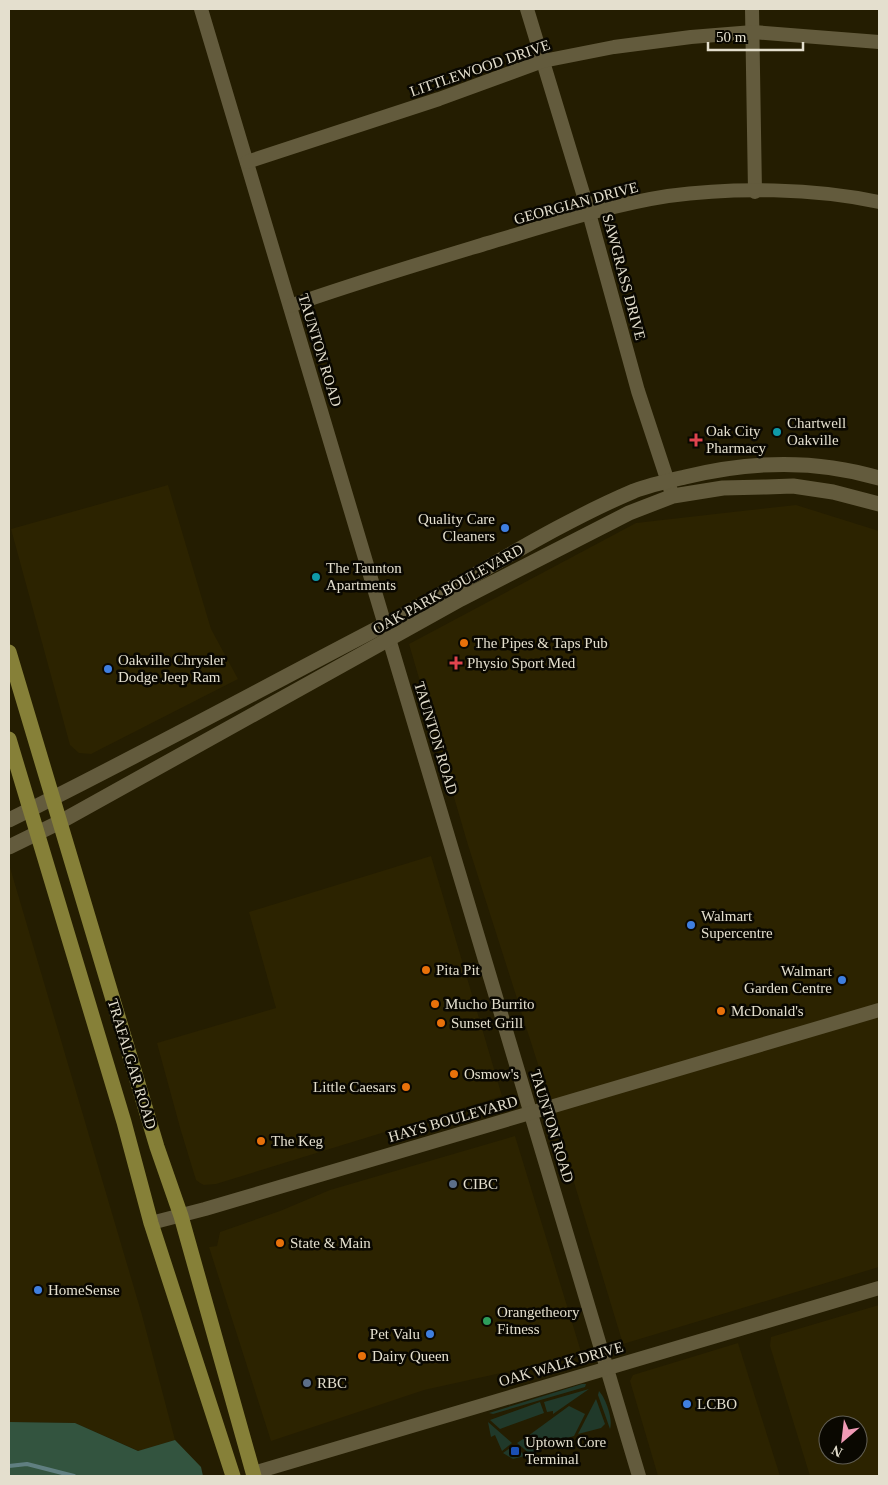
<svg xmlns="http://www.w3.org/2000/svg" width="888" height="1485" viewBox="0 0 888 1485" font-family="'Times New Roman',serif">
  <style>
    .built { fill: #2c2300; fill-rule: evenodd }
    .green { fill: #20392a }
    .forest { fill: #33543f }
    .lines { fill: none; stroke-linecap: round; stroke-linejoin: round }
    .stream { stroke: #607f80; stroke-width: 4 }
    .minor { stroke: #635b3d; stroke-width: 14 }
    .tertiary { stroke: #635b3d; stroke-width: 15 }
    .primary { stroke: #868038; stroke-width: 15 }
    .culture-dot { fill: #0f9aa8; stroke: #0a0801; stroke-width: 2 }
    .health-dot { fill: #e0444e; stroke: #0a0801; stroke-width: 2 }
    .shop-dot { fill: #3f7fe0; stroke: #0a0801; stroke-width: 2 }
    .food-dot { fill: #e8710a; stroke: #0a0801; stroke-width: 2 }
    .service-dot { fill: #5c6f8a; stroke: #0a0801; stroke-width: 2 }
    .leisure-dot { fill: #2e9e5b; stroke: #0a0801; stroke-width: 2 }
    .transit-dot { fill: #1a4fb4; stroke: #0a0801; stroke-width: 2 }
    .labels { text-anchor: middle; stroke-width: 5; stroke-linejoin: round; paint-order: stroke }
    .street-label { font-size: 15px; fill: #e4dfce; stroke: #0a0801 }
    .poi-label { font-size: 15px; fill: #e4dfce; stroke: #0a0801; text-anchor: start }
  </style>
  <rect width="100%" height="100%" fill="#241d01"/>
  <g class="built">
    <path d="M168 485 211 629 238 679 91 754 79 753 70 745 11 529Z"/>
    <path d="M796 505 879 531V1267L623 1344 543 1080 468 845 409 644 636 523Z"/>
    <path d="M431 856 502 1096 216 1184 204 1185 200 1183 196 1180 181 1131 157 1043 276 1008 249 912Z"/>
    <path d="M9 864 142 1315 175 1440 139 1451 75 1423 9 1422Z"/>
    <path d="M515 1136 582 1355 424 1390 271 1441 209 1247 217 1246 220 1232 280 1211 330 1190Z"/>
    <path d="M879 1305V1476H810L770 1346 771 1337ZM828 1425H858V1455H828Z"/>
    <path d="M738 1343 780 1476H658L630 1381 633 1375Z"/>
  </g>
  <g class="green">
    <path d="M582 1384H586L585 1387 493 1414 489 1413Z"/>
    <path d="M589 1389 553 1414V1411L547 1412 544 1402Z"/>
    <path d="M599 1391C606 1399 613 1419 610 1429L598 1395Z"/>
    <path d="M596 1399 605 1424 601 1428 578 1434Z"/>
    <path d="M540 1402 544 1413 500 1429 490 1420Z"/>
    <path d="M569 1406 585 1414 574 1436 540 1446 528 1436Z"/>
    <path d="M488 1422 512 1443 502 1451 495 1435 491 1437Z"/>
    <path d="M526 1437 541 1451 530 1454 517 1443Z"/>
    <path d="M514 1445 525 1456 513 1459 503 1453Z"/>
  </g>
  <path class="forest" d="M9 1422 75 1423 138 1451 175 1440 201 1467 203 1476H9Z"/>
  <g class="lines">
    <path class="stream" d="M9 1466 27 1464 74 1476"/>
    <g class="minor">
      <path d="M201 9 639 1476"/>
      <path d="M527 9 589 213 638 391 671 491"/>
      <path d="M752 9 755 192"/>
      <path d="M247 162 439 99 543 61 614 47 691 37 753 32 879 42"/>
      <path d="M290 306C355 283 422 263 488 243 546 226 609 205 668 196 734 187 814 188 879 202"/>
      <path d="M151 1223 205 1209 879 1010"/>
      <path d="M253 1473 879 1288"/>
    </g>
    <g class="tertiary">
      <path d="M9 820C135 758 259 690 384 625 468 582 547 528 634 491 650 485 668 481 685 477 750 461 815 459 879 478"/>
      <path d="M9 847 60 822 461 599 629 513 673 496 723 488 766 487 793 486 833 492 879 504"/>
    </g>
    <g class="primary">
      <path d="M9 652 157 1147 181 1216 254 1476"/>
      <path d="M9 739 124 1122 151 1223 233 1476"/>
    </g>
  </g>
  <g class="culture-dot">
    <circle cx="777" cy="432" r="5"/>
    <circle cx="316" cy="577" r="5"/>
  </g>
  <g class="health-dot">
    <path d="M693.5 432.5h5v5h5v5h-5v5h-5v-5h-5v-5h5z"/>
    <path d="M453.5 655.5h5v5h5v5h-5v5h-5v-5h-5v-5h5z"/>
  </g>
  <g class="shop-dot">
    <circle cx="505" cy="528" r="5"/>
    <circle cx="108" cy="669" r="5"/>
    <circle cx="691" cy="925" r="5"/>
    <circle cx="842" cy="980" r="5"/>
    <circle cx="38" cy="1290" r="5"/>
    <circle cx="430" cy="1334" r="5"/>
    <circle cx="687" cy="1404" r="5"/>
  </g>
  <g class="food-dot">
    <circle cx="464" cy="643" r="5"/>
    <circle cx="426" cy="970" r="5"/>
    <circle cx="435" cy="1004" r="5"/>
    <circle cx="721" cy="1011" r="5"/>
    <circle cx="441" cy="1023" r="5"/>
    <circle cx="454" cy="1074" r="5"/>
    <circle cx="406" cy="1087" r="5"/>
    <circle cx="261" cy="1141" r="5"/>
    <circle cx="280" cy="1243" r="5"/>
    <circle cx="362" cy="1356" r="5"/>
  </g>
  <g class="service-dot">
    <circle cx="453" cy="1184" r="5"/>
    <circle cx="307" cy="1383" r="5"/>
  </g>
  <circle class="leisure-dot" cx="487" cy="1321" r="5"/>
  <rect class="transit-dot" x="510" y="1446" width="10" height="10" rx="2.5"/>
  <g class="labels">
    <g class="street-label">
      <text transform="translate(480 68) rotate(-19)" y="5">LITTLEWOOD DRIVE</text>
      <text transform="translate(576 203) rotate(-15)" y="5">GEORGIAN DRIVE</text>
      <text transform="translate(624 277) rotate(75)" y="5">SAWGRASS DRIVE</text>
      <text transform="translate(320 350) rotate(73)" y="5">TAUNTON ROAD</text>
      <text transform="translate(448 589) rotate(-29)" y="5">OAK PARK BOULEVARD</text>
      <text transform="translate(436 738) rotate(73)" y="5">TAUNTON ROAD</text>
      <text transform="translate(132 1064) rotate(73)" y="5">TRAFALGAR ROAD</text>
      <text transform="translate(453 1119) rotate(-16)" y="5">HAYS BOULEVARD</text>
      <text transform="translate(552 1126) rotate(73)" y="5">TAUNTON ROAD</text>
      <text transform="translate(561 1364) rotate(-16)" y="5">OAK WALK DRIVE</text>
    </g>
    <g class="poi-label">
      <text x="787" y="428">Chartwell<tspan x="787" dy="17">Oakville</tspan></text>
      <text x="706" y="436">Oak City<tspan x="706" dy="17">Pharmacy</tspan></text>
      <text x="495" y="524" text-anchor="end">Quality Care<tspan x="495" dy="17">Cleaners</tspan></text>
      <text x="326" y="573">The Taunton<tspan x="326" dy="17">Apartments</tspan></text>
      <text x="474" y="648">The Pipes &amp; Taps Pub</text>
      <text x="118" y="665">Oakville Chrysler<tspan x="118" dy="17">Dodge Jeep Ram</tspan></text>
      <text x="467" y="668">Physio Sport Med</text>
      <text x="701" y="921">Walmart<tspan x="701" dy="17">Supercentre</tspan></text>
      <text x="436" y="975">Pita Pit</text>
      <text x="832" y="976" text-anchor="end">Walmart<tspan x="832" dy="17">Garden Centre</tspan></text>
      <text x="445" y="1009">Mucho Burrito</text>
      <text x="731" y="1016">McDonald's</text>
      <text x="451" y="1028">Sunset Grill</text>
      <text x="464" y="1079">Osmow's</text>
      <text x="396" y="1092" text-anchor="end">Little Caesars</text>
      <text x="271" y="1146">The Keg</text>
      <text x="463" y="1189">CIBC</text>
      <text x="290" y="1248">State &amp; Main</text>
      <text x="48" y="1295">HomeSense</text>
      <text x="497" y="1317">Orangetheory<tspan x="497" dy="17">Fitness</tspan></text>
      <text x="420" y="1339" text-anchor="end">Pet Valu</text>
      <text x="372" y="1361">Dairy Queen</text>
      <text x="317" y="1388">RBC</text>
      <text x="697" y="1409">LCBO</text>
      <text x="525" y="1447">Uptown Core<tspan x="525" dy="17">Terminal</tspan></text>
    </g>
  </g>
  <rect width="888" height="1485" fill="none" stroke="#e4dfce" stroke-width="20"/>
  <g transform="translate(843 1440) rotate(208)"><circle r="24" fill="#0a0801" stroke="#615e53"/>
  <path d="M0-4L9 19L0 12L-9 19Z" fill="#f09ab5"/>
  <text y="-8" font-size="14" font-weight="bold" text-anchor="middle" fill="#e4dfce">N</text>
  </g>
  <path d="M708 42v8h95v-8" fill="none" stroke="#e4dfce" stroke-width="2.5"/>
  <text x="716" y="42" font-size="15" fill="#e4dfce" stroke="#0a0801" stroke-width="4" paint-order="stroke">50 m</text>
</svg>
